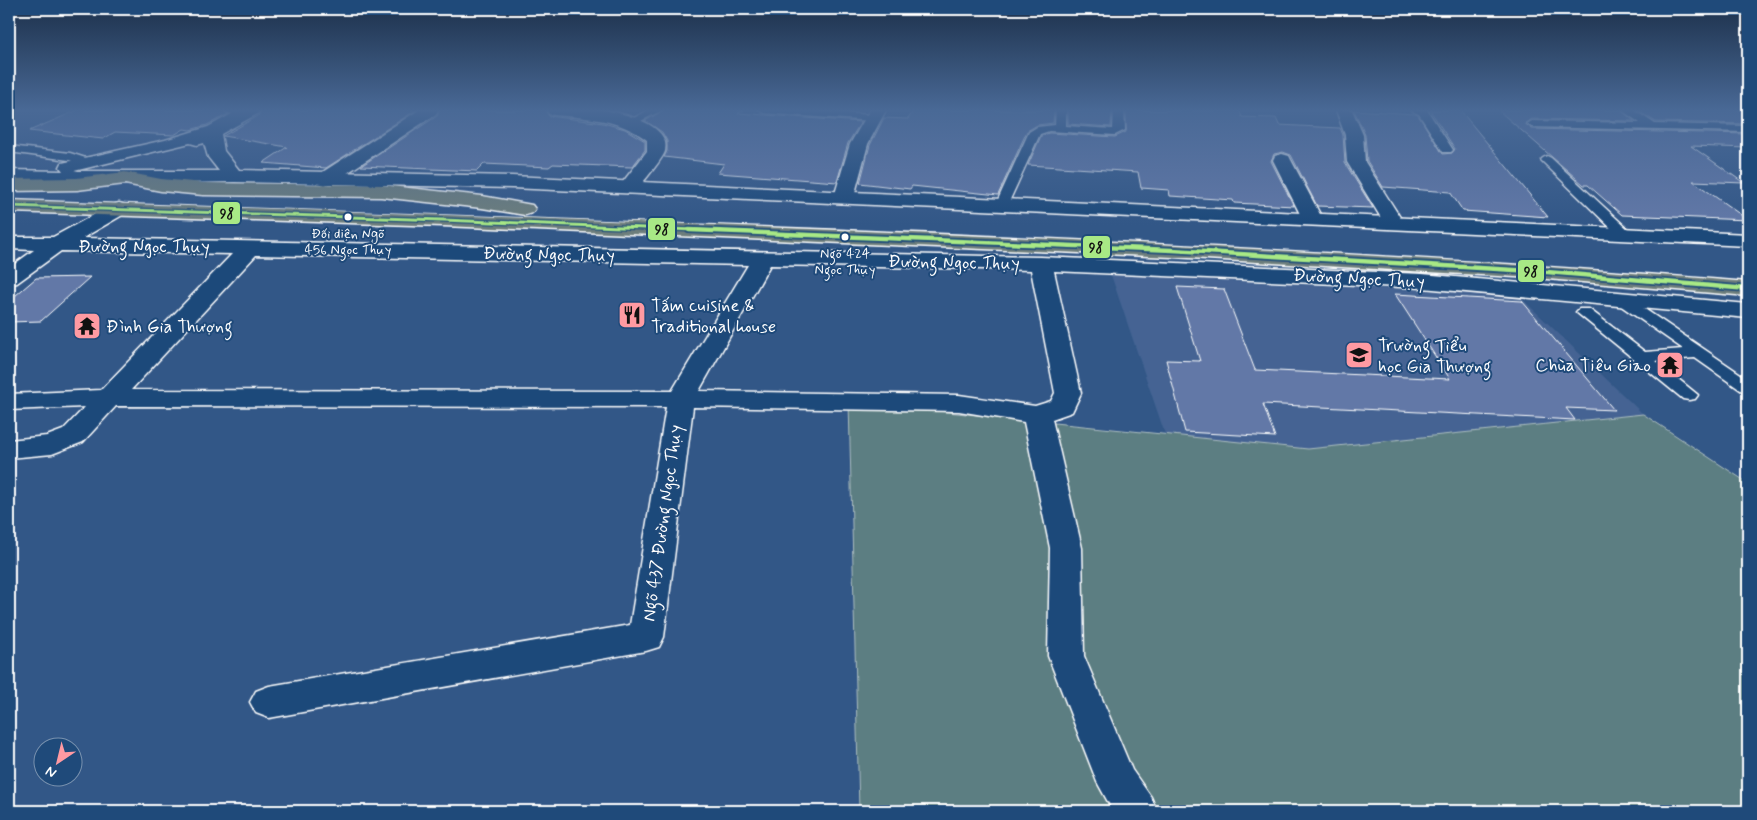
<svg xmlns="http://www.w3.org/2000/svg" width="1757" height="820" viewBox="0 0 1757 820" font-family="Mynerve,sans-serif">
  <style>
    .built { fill: #446493 }
    .green { fill: #5c7e82; stroke: #aebec0 }
    .building { fill: #6278a7; stroke: #fff }
    .lines { fill: none; stroke-linecap: round; stroke-linejoin: round }
    .service-casing { stroke: #fff; stroke-width: 3 }
    .minor-casing { stroke: #fff; stroke-width: 3 }
    .tertiary-casing { stroke: #fff; stroke-width: 3 }
    .primary-casing { stroke: #fff; stroke-width: 3 }
    .service { fill: #1f4a7a; fill-rule: evenodd }
    .minor { fill: #1f4a7a; fill-rule: evenodd }
    .tertiary { fill: #1f4a7a; fill-rule: evenodd }
    .primary { fill: #6d7e7c; fill-rule: evenodd }
    .bus-1-far1-casing { stroke: #1f4a7a; stroke-width: 5.5 }
    .bus-1-casing { stroke: #1f4a7a; stroke-width: 8 }
    .bus-1-far1 { stroke: #a8e985; stroke-width: 3 }
    .bus-1 { stroke: #a8e985; stroke-width: 4.5 }
    .bus-dot { fill: #fff; stroke: #1f4a7a; stroke-width: 2 }
    .labels { text-anchor: middle; stroke-width: 4; stroke-linejoin: round; paint-order: stroke }
    .far-bus-label { font-size: 14px; fill: #fff; stroke: #1f4a7a }
    .street-label { font-size: 18px; fill: #fff; stroke: #1f4a7a }
    .poi-label { font-size: 18px; fill: #fff; stroke: #1f4a7a; text-anchor: start }
    .line-badge { stroke: #1f4a7a; stroke-width: 2 }
    .pale-badge-label { font-size: 14px; text-anchor: middle; font-weight: bold; fill: #111 }
  </style>
  <rect width="100%" height="100%" fill="#325787"/>
  <filter id="ink" filterUnits="userSpaceOnUse"><feTurbulence type="fractalNoise" baseFrequency=".02" numOctaves="2"/><feDisplacementMap in="SourceGraphic" scale="10" xChannelSelector="R" yChannelSelector="G"/><feConvolveMatrix kernelMatrix="1 2 1 2 8 2 1 2 1" color-interpolation-filters="sRGB"/></filter>
  <g filter="url(#ink)">
    <path class="built" d="M1111 275 1518 295 1643 414 1308 449 1166 437Z"/>
    <path class="green" d="M849 402 1308 449 1643 414 1748 483V811H859Z"/>
    <g class="building">
      <path d="M78 110H222L228 114 207 125 190 130 184 129 174 135 115 132 103 139 29 131Z"/>
      <path d="M261 110H416L326 168 263 163 287 147 223 136 258 116Z"/>
      <path d="M440 110H545L549 116 603 123 625 129 645 141V150L632 167 553 164 549 167 484 164 477 171 361 166 437 116Z"/>
      <path d="M664 110H744L738 113 861 122 848 143 837 182 718 173 724 164 664 157 667 151V141L662 132 645 121Z"/>
      <path d="M914 110H1054L1053 123 1037 125 1027 131 998 195 912 186 910 189 860 183 870 145 884 118 908 119Z"/>
      <path d="M1068 110H1112L1111 127 1068 124Z"/>
      <path d="M1126 110 1240 111 1242 117 1276 118 1279 125 1340 128 1343 135 1345 163 1373 208 1317 206 1291 155 1283 152 1274 154 1271 161 1294 206 1234 203 1233 200 1170 196 1169 190 1141 188 1138 172 1028 165 1041 136 1049 133 1115 137 1126 132Z"/>
      <path d="M1354 110 1415 114 1418 115 1443 154 1452 153 1455 149 1430 110H1460L1548 217 1463 211 1450 192 1383 187 1367 161 1365 135Z"/>
      <path d="M1498 110H1620L1634 121 1532 119 1525 123 1532 129 1748 134V148L1691 146 1744 183 1693 181 1748 220 1622 215 1588 185H1584Z"/>
      <path d="M1637 110H1748V124L1656 122Z"/>
      <path d="M90 277 41 321 9 322V301L36 278Z"/>
      <path d="M1177 287 1224 289 1255 370 1450 379 1395 294 1522 301 1614 410 1566 408 1575 420 1263 404 1275 437 1185 432 1166 360 1200 361Z"/>
    </g>
    <g class="lines">
      <defs>
        <g id="service">
          <path d="M224 110H252L253 112C247 117 230 115 224 110Z"/>
          <path d="M649 110H662L635 124 631 125 626 122Z"/>
          <path d="M759 110H797L873 115 878 118 873 121 764 113Z"/>
          <path d="M1056 110H1066V126L1113 129 1114 110H1124L1125 130 1115 135 1049 131 1040 134 1008 204 1007 207H997L996 204 1029 132 1037 127 1055 125Z"/>
          <path d="M1411 110H1427L1453 150 1451 152H1443L1419 114Z"/>
          <path d="M1622 110H1634L1655 124 1748 126V132L1532 127 1527 124 1532 121 1640 123Z"/>
          <path d="M9 146 70 153 92 160 94 162 88 166 69 160 9 152Z"/>
          <path d="M1547 156 1551 158 1630 231 1632 234 1630 237H1620L1543 162 1541 160 1543 158Z"/>
          <path d="M1619 294 1624 295 1748 379V392L1742 391 1695 358 1656 361 1698 395 1695 399 1689 400 1683 399 1576 312 1579 309H1589L1645 352 1683 349 1614 301 1612 298 1614 295Z"/>
        </g>
        <g id="minor">
          <path d="M419 110H438L436 114 332 183 325 185 318 183 315 179 318 175Z"/>
          <path d="M547 110C565 110 583 109 601 110 619 111 672 125 665 151 663 159 642 183 636 191L629 193 622 191 619 187 647 151V140C620 119 588 118 555 115L549 114Z"/>
          <path d="M870 110H886L868 144 854 197 851 201 844 203 837 201 834 197 850 144Z"/>
          <path d="M1336 110H1352L1363 135 1365 162 1403 222 1400 226 1393 228 1386 226 1347 162 1345 135Z"/>
          <path d="M1282 154 1289 156 1291 160 1322 218 1319 222 1312 224 1305 222 1302 218 1273 160 1275 156Z"/>
          <path d="M119 203 126 205 129 209 126 213 83 238 1041 257 1422 274 1748 304V318L1422 288 1054 271 1081 393 1072 412 1052 419 1082 548 1084 656 1132 770 1151 797 1157 811H1113L1097 782 1048 656 1050 548 1024 422 959 411 693 407 664 637 659 647 646 651 269 718 256 713 250 702 256 691 269 686 630 625 666 407 116 406 83 442 52 454 9 458V440L47 436 63 430 85 407 9 410V394L101 390 232 254 61 251 17 283 9 285V268L34 250 9 249V237H53L112 205ZM256 255 748 265 672 391 131 390ZM770 265 1031 270 1055 393 1051 401 1035 406 959 395 699 391Z"/>
        </g>
        <path id="tertiary" d="M239 110H259L257 114 221 134 224 151 239 170 512 176 1748 234V246L512 188 234 182 125 184 9 182V170L63 171 60 167 62 163 165 140 208 127ZM190 143 197 145 204 143 208 157 219 171H74Z"/>
        <g id="primary">
          <path d="M125 172 161 179 203 183 381 185 482 196 532 205 535 209 532 213 525 215 482 208 381 197 203 195 161 191 125 184 77 190 9 191V179L77 178Z"/>
          <path d="M9 200C286 209 563 219 840 230 1143 242 1446 257 1748 282V296L1547 279 1172 257 443 226 9 212Z"/>
        </g>
      </defs>
      <use href="#service" class="service-casing"/>
      <use href="#minor" class="minor-casing"/>
      <use href="#tertiary" class="tertiary-casing"/>
      <use href="#primary" class="primary-casing"/>
      <use href="#service" class="service"/>
      <use href="#minor" class="minor"/>
      <use href="#tertiary" class="tertiary"/>
      <use href="#primary" class="primary"/>
      <defs>
        <path id="bus-1-far1" d="M9 206 443 220 720 231"/>
        <path id="bus-1" d="M689 230 1172 250 1547 272 1748 289"/>
      </defs>
      <use href="#bus-1-far1" class="bus-1-far1-casing"/>
      <use href="#bus-1" class="bus-1-casing"/>
      <use href="#bus-1-far1" class="bus-1-far1"/>
      <use href="#bus-1" class="bus-1"/>
    </g>
  </g>
  <linearGradient id="sky" x2="0" y2="1"><stop stop-color="#1c304a"/><stop offset="0.49" stop-color="#496996"/><stop offset="1" stop-color="#496996" stop-opacity="0"/></linearGradient>
  <rect width="1757" height="225" fill="url(#sky)"/>
  <defs>
    <symbol id="restaurant-square" viewBox="-11 -11 22 22"><rect x="-9" y="-9" width="18" height="18" rx="4" fill="#ff9aa2" stroke="#1f4a7a"/><path d="M-5-6h1v4h1v-4h1v4h1v-4h1v5L-1.5 .5V6h-2V.5L-5-1ZM5-6V6H3V1.5H1.5Q1.5-4 5-6Z" fill="#111"/></symbol>
    <symbol id="temple-square" viewBox="-11 -11 22 22"><rect x="-9" y="-9" width="18" height="18" rx="4" fill="#ff9aa2" stroke="#1f4a7a"/><path d="M0-6L5-2H3V0L6.5 2.5H4V6H1.5V3h-3V6H-4V2.5H-6.5L-3 0V-2H-5Z" fill="#111"/></symbol>
    <symbol id="school-square" viewBox="-11 -11 22 22"><rect x="-9" y="-9" width="18" height="18" rx="4" fill="#ff9aa2" stroke="#1f4a7a"/><path d="M0-5L7-2L0 1L-7-2ZM-4 1L0 2.5L4 1V4Q0 6-4 4Z" fill="#111"/></symbol>
  </defs>
  <g fill-rule="evenodd">
    <use href="#restaurant-square" x="616" y="299" width="32" height="32"/>
    <use href="#temple-square" x="71" y="310" width="32" height="32"/>
    <use href="#school-square" x="1343" y="339" width="32" height="32"/>
    <use href="#temple-square" x="1654" y="349" width="32" height="32"/>
  </g>
  <g class="bus-dot">
    <circle cx="348" cy="217" r="4.5"/>
    <circle cx="845" cy="237" r="4.5"/>
  </g>
  <g class="labels">
    <g class="far-bus-label">
      <text x="348" y="238">Đối diện Ngõ<tspan x="348" dy="16">456 Ngọc Thụy</tspan></text>
      <text x="845" y="258">Ngõ 424<tspan x="845" dy="16">Ngọc Thụy</tspan></text>
    </g>
    <g class="street-label">
      <text x="144" y="252">Đường Ngọc Thụy</text>
      <text transform="translate(549 254) rotate(1)" y="6">Đường Ngọc Thụy</text>
      <text transform="translate(954 262) rotate(1)" y="6">Đường Ngọc Thụy</text>
      <text transform="translate(1359 278) rotate(3)" y="6">Đường Ngọc Thụy</text>
      <text transform="translate(662 523) rotate(-82)" y="6">Ngõ 437 Đường Ngọc Thụy</text>
    </g>
    <g class="poi-label">
      <text x="651" y="311">Tấm cuisine &amp;<tspan x="651" dy="21">Traditional house</tspan></text>
      <text x="106" y="332">Đình Gia Thượng</text>
      <text x="1378" y="351">Trường Tiểu<tspan x="1378" dy="21">học Gia Thượng</tspan></text>
      <text x="1651" y="371" text-anchor="end">Chùa Tiêu Giao</text>
    </g>
  </g>
  <g class="line-badge">
    <rect x="212" y="201" width="29" height="24" rx="5" fill="#a8e985"/>
    <rect x="647" y="217" width="29" height="24" rx="5" fill="#a8e985"/>
    <rect x="1082" y="235" width="29" height="24" rx="5" fill="#a8e985"/>
    <rect x="1517" y="259" width="28" height="24" rx="5" fill="#a8e985"/>
  </g>
  <g class="pale-badge-label">
    <text x="227" y="218">98</text>
    <text x="662" y="234">98</text>
    <text x="1096" y="252">98</text>
    <text x="1531" y="276">98</text>
  </g>
  <rect width="1757" height="820" fill="none" stroke="#1f4a7a" stroke-width="30"/>
  <rect x="15" y="15" width="1727" height="790" fill="none" stroke="#fff" stroke-width="2" filter="url(#ink)"/>
  <g transform="translate(58 762) rotate(215)"><circle r="24" fill="#1f4a7a" stroke="#7992af"/>
  <path d="M0-4L9 19L0 12L-9 19Z" fill="#ff9aa2"/>
  <text y="-8" font-size="14" font-weight="bold" text-anchor="middle" fill="#ffffff">N</text>
  </g>
</svg>
